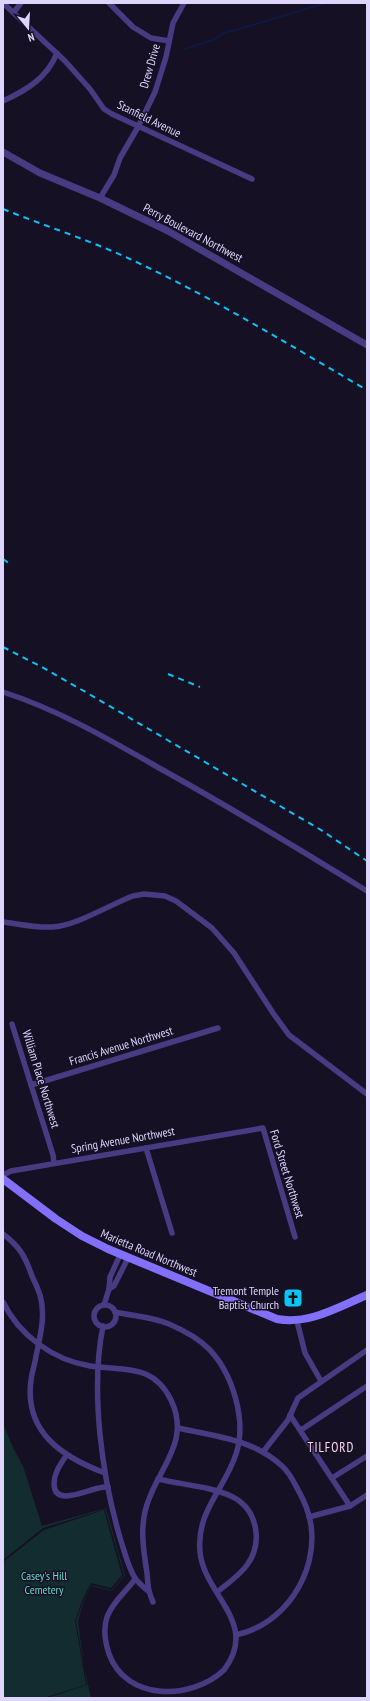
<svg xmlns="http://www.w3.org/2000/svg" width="370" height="1701" viewBox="0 0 370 1701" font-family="'PT Sans Narrow',sans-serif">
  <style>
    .green { fill: #132c2f }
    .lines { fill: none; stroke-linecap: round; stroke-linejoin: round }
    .stream { stroke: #0c1942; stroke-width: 2 }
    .minor { stroke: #473c82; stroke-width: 5.5 }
    .tertiary { stroke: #473c82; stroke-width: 7 }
    .secondary { stroke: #8370fa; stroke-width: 8 }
    .rail { stroke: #09c4f6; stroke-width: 2; stroke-dasharray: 6 5; stroke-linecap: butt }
    .labels { text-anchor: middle; stroke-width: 3; stroke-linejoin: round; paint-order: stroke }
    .street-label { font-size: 12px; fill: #ded5fd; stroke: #161025 }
    .poi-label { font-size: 12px; fill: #ded5fd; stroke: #161025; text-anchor: end }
    .park-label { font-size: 12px; fill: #63dbcb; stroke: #161025 }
    .neighbourhood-label { font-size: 13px; letter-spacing: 1px; fill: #fed7eb; stroke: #161025 }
  </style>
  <rect width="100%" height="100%" fill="#161025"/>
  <g class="green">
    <path d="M3 1423 13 1448 23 1466 42 1526 106 1508 125 1575 112 1591 91 1586 84 1600 78 1621 84 1667 91 1698H47L87 1685 76 1621 84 1599 91 1585 112 1590 124 1575 105 1509 43 1528 3 1560Z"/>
    <path d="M104 1510 122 1575 111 1588 91 1583 83 1598 75 1621 86 1685 43 1698H3V1562L44 1530Z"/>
  </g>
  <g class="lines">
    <path class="stream" d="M185 49 213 40 224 33 253 25 325 3"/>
    <g class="minor">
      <path d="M3 3 65 61 90 89 104 109 112 114 252 179"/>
      <path d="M109 3 133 27 151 38 169 41"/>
      <path d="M14 12 21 3"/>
      <path d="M3 101C27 90 47 78 57 53"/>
      <path d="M100 198 114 175 120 158 138 127 155 92 166 57 173 23 184 3"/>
      <path d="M3 692C59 710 110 740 161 769 231 808 299 849 367 891"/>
      <path d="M3 922C19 924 36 928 52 927 76 926 109 905 133 896L144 894 165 896 176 901 212 928 234 953 273 1013 289 1035 367 1094"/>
      <path d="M12 1024 53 1155 54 1163"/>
      <path d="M31 1085 218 1028"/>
      <path d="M146 1148 172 1233"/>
      <path d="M3 1177 5 1174 11 1171 263 1128 295 1237"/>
      <path d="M3 1234C20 1247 25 1256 32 1276 35 1282 38 1289 40 1295 46 1315 40 1337 36 1356 35 1364 32 1372 31 1380 24 1432 62 1457 105 1473"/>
      <path d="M120 1255 110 1277 109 1289 114 1286 128 1258"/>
      <path d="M3 1302C19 1335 53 1360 90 1366 123 1371 153 1363 171 1400 190 1440 162 1464 149 1499 139 1523 143 1548 147 1573 148 1585 148 1591 153 1602"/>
      <path d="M104 1305 109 1289"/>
      <circle cx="105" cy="1316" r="11"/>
      <path d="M115 1312C133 1316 152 1317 169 1324 183 1330 198 1338 209 1349 233 1374 247 1421 236 1454 225 1489 196 1511 200 1552 204 1595 260 1623 224 1670 191 1701 126 1701 109 1654 105 1642 103 1629 107 1617 113 1601 126 1592 135 1579"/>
      <path d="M297 1321 305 1353 321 1381"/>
      <path d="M103 1326C90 1391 102 1478 121 1541 125 1553 128 1567 135 1578 138 1583 144 1587 148 1591"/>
      <path d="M290 1415 350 1506"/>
      <path d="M178 1428C214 1436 253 1439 282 1466 289 1472 293 1480 297 1488 304 1500 309 1512 311 1525 318 1574 284 1625 236 1635"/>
      <path d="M301 1430 367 1386"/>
      <path d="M263 1452 288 1420 298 1398 367 1350"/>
      <path d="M66 1456C60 1465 54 1473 54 1484 54 1507 87 1490 99 1488 102 1487 105 1487 108 1487"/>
      <path d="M332 1478 367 1456"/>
      <path d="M158 1479C183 1485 210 1486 233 1497 258 1510 263 1543 247 1565 239 1576 227 1584 217 1592"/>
      <path d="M309 1517 350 1506 367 1495"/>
    </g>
    <path class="tertiary" d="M3 152 40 173 100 198 168 231 367 345"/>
    <path class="secondary" d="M3 1179 56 1219 82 1236 108 1249 277 1319C309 1325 338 1307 367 1295"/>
    <g class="rail">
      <path d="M3 209C45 226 89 240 130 259 212 297 289 345 367 390"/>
      <path d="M3 559 10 564"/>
      <path d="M3 647 42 667 89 694 321 830 367 861"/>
      <path d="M168 674 200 687"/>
    </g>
  </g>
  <defs>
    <symbol id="church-square" viewBox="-11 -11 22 22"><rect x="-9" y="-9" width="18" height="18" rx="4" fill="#09c4f6" stroke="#161025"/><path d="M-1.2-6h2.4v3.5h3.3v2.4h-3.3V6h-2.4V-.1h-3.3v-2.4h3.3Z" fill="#111"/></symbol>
  </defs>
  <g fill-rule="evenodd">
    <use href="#church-square" x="282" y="1287" width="22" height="22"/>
  </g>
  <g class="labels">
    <g class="street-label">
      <text transform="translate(150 66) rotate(-74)" y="4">Drew Drive</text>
      <text transform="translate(149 119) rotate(26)" y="4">Stanfield Avenue</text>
      <text transform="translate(193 233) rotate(28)" y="4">Perry Boulevard Northwest</text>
      <text transform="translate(121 1046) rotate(-17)" y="4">Francis Avenue Northwest</text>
      <text transform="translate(41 1079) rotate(73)" y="4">William Place Northwest</text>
      <text transform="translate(123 1140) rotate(-10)" y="4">Spring Avenue Northwest</text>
      <text transform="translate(287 1174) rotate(73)" y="4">Ford Street Northwest</text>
      <text transform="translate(149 1253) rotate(23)" y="4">Marietta Road Northwest</text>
    </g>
    <g class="poi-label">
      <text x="279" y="1295">Tremont Temple<tspan x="279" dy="14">Baptist Church</tspan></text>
    </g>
    <g class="park-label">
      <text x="44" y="1580">Casey's Hill<tspan x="44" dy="14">Cemetery</tspan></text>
    </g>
    <g class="neighbourhood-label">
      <text x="331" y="1452">TILFORD</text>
    </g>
  </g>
  <rect width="370" height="1701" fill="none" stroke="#ded5fd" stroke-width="8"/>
  <g transform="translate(28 28) rotate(162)" stroke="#161025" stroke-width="3" paint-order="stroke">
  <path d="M0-3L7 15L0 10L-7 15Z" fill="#ded5fd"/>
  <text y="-6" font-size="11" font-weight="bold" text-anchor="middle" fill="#ded5fd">N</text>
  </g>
</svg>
